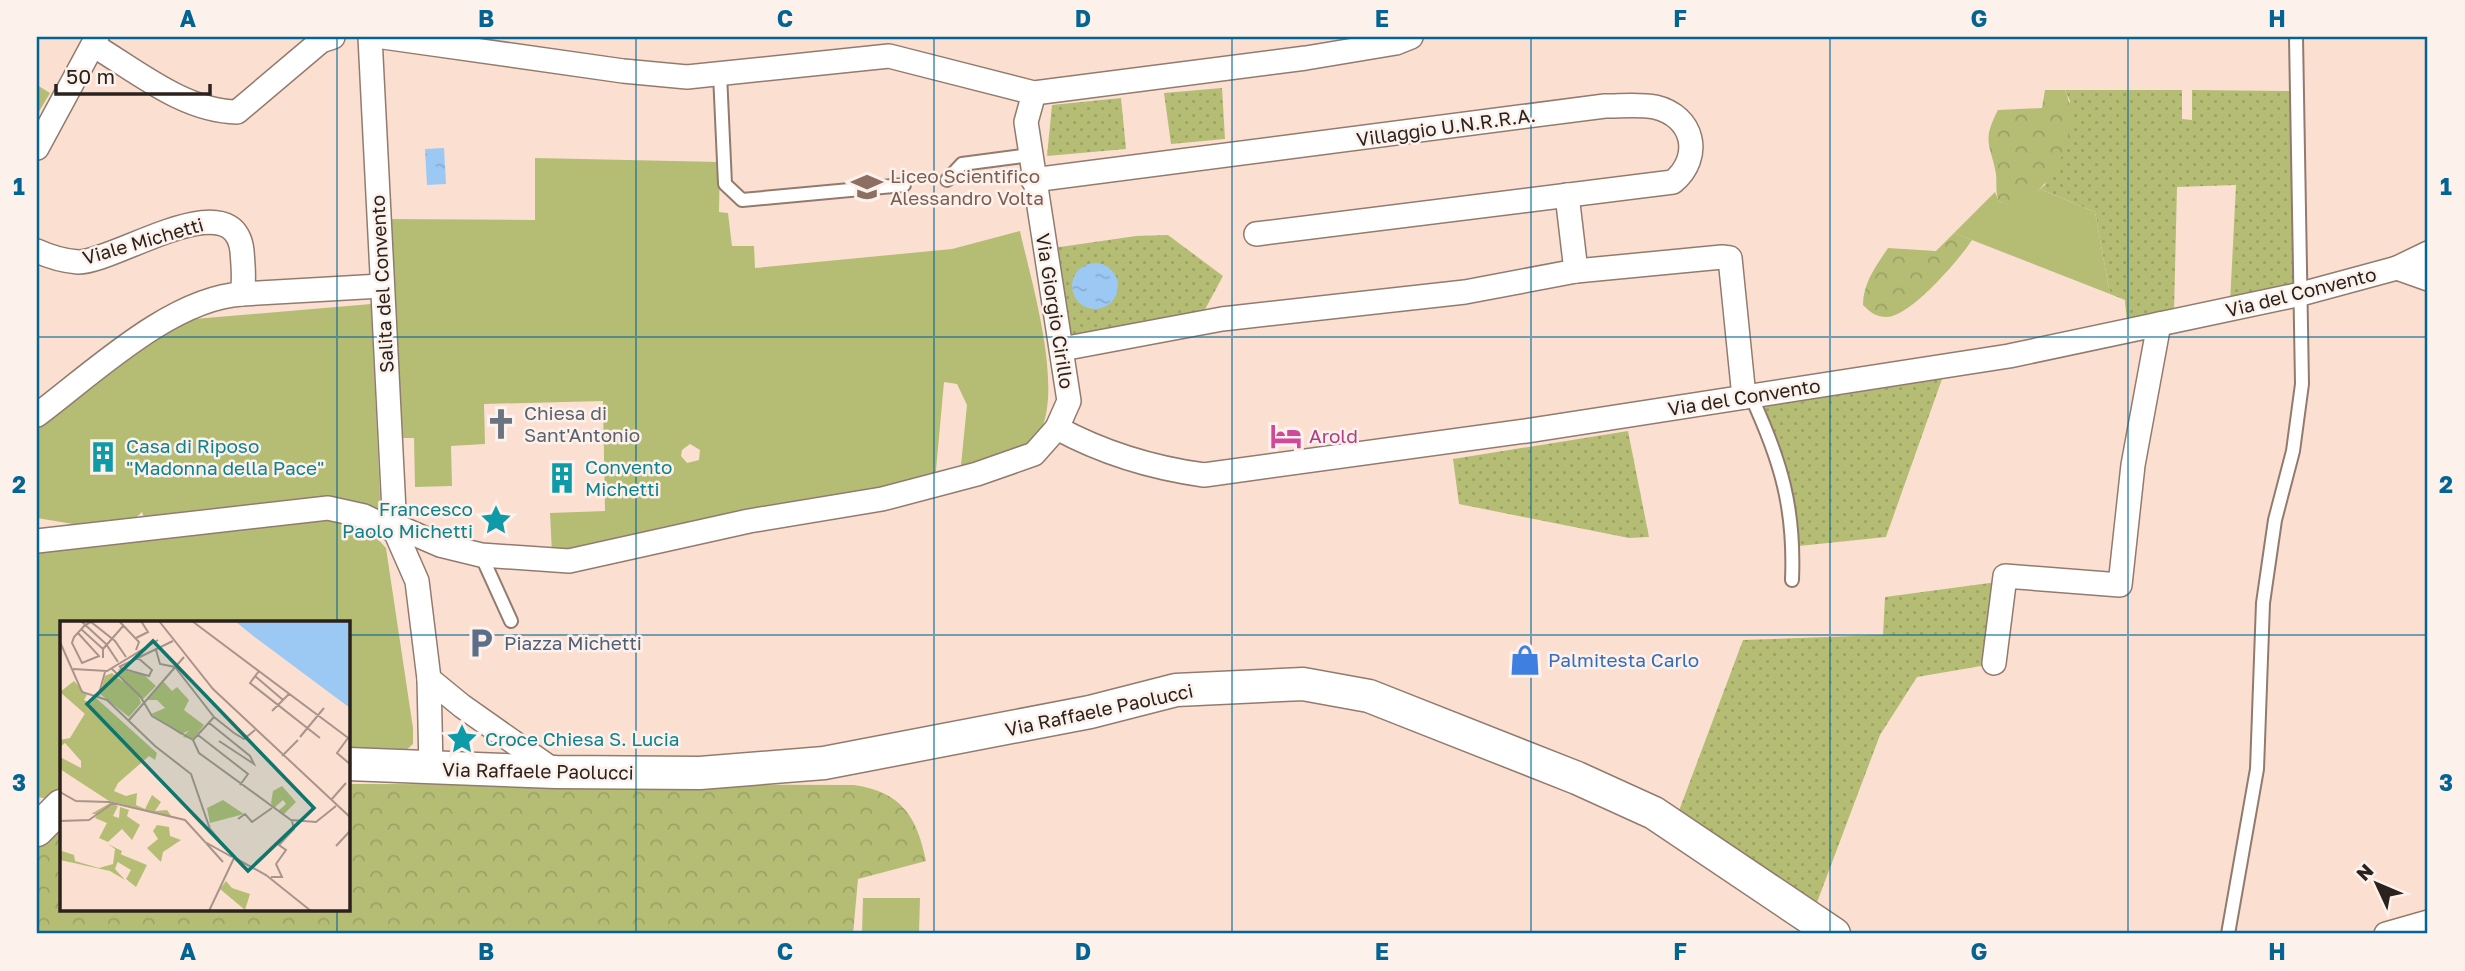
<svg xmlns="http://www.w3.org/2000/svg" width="2465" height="971" viewBox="0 0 2465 971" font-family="'Golos Text',sans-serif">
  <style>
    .grass { fill: url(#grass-dots) }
    .forest { fill: url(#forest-crowns) }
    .garden { fill: #b5bd75; fill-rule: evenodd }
    .water { fill: url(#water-ripples) }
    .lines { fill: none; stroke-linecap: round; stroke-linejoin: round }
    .lane-casing { stroke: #927b6e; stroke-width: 16 }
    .street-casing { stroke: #927b6e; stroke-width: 26 }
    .secondary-casing { stroke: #927b6e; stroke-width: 35 }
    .lane { stroke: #fff; stroke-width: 12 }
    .street { stroke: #fff; stroke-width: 23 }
    .secondary { stroke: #fff; stroke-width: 32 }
    .grid { fill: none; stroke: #036494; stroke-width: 2; stroke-opacity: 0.55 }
    .labels { text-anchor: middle; stroke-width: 5; stroke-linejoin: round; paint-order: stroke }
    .street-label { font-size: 19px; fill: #2c221d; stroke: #fcf1eb }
    .education-label { font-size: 19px; fill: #785e54; stroke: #fcf1eb; text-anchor: start }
    .worship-label { font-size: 19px; fill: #5b616d; stroke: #fcf1eb; text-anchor: start }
    .hotel-label { font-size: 19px; fill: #b23c85; stroke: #fcf1eb; text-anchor: start }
    .culture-label { font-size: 19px; fill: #0d838f; stroke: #fcf1eb; text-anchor: start }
    .service-label { font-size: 19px; fill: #4e5e75; stroke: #fcf1eb; text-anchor: start }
    .shop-label { font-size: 19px; fill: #366cbe; stroke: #fcf1eb; text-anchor: start }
    .inset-road { fill: none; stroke: #a8948a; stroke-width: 2 }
    .view { fill: #0f766e; fill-opacity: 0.15; stroke: #0f766e; stroke-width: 3.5 }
    .inset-edge { fill: none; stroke: #2c221d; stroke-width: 3.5 }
    .neatline { fill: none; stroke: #036494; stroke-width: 2.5 }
    .grid-label { font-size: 23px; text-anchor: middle; font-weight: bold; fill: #036494 }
  </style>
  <defs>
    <pattern id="grass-dots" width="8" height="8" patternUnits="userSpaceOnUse" patternTransform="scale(1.75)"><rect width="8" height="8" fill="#b5bd75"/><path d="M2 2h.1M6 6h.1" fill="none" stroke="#9ca265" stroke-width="1.8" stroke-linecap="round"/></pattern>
    <pattern id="forest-crowns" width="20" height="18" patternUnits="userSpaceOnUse" patternTransform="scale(1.75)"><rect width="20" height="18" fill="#b5bd75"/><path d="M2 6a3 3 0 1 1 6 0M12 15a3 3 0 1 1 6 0" fill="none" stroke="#9ca265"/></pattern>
    <pattern id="water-ripples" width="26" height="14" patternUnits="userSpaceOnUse" patternTransform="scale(1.75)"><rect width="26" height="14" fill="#9cc8f4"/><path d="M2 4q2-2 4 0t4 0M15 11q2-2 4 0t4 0" fill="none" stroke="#87acd1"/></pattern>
  </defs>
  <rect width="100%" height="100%" fill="#fbe0d2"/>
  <g class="grass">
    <path d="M1222 88 1225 139 1171 144 1164 93Z"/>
    <path d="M2065 90H2182V119L2192 120V90L2293 91 2294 286 2230 303 2236 185 2177 187 2174 312 2127 322 2125 300 2110 294 2095 212 2040 189 2045 185 2070 101Z"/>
    <path d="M1121 98 1126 149 1047 156 1052 105Z"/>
    <path d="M1168 235 1223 276 1201 317 1066 344 1053 248 1136 236Z"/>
    <path d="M1942 379 1886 537 1799 546 1780 448 1760 405Z"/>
    <path d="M1628 431 1649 537 1629 538 1459 504 1453 459Z"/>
    <path d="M1997 582 1987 665 1917 677 1880 735 1816 905 1677 816 1743 640 1883 635 1885 597Z"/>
  </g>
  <g class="forest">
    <path d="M2045 90H2065C2083 130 2055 187 2017 206L1999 202C1995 192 1997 185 1996 174 1991 145 1981 142 1998 110L2042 108Z"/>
    <path d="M1954 233 1972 240C1959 260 1911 316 1887 317 1876 317 1871 313 1863 305 1863 283 1876 266 1888 248L1936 251Z"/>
    <path d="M348 784 854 785C902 792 917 817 926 861L858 879 853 934H37V841L61 826V910H348Z"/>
  </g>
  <g class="garden">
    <path d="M37 85 50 93 37 115Z"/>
    <path d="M535 158 720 162 719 212 728 213 732 246H754L755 268 952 249 1020 231C1030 278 1072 411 1030 445 1018 455 977 468 960 475L967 405 957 384 944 382 935 481 552 554 550 513 605 511 603 401 484 404 485 444 451 446 452 486 415 487 414 438H396L385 219 535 220ZM690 444 700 450 699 460 687 463 681 456 682 450Z"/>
    <path d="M2040 189 2095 212 2110 294 1954 233 1995 192 1999 202 2017 205Z"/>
    <path d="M371 304 381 517 146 523 142 512 127 526 103 529 37 518V421L159 334 194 319Z"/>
    <path d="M311 516C342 521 365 522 386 548L413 728V744L403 753H348V623H61V792L49 799 37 797V546Z"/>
    <path d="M863 898H920L919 934H862Z"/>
  </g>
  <g class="water">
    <path d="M444 148 446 184 427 185 425 149Z"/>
    <circle cx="1095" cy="286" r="23"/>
  </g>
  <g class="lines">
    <defs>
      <g id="lane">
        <path d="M720 74 725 184 742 200 904 185"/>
        <path d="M947 180 962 164 1030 155"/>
        <path d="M1751 396C1781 461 1795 508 1792 580"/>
        <path d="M481 555 511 621"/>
        <path d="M2228 934 2257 769 2263 603 2275 520 2293 451 2302 384 2296 37"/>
      </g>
      <g id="street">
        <path d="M370 37 395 531 417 581 429 679 431 768"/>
        <path d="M383 37 623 71 687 77 889 56 1034 93 1306 58 1396 43 1411 37"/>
        <path d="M93 45C138 72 184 111 237 112L321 41 333 37"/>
        <path d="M37 148 97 37"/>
        <path d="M1033 180 1605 106C1621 106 1640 104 1655 107 1694 116 1703 157 1673 182L1256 234"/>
        <path d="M1567 195 1576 271"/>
        <path d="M37 251C48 256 65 261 78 262 114 263 234 180 242 251 243 266 245 279 242 294 171 298 92 374 37 415"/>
        <path d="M2397 268 2428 279"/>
        <path d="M242 294 381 286"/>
        <path d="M1062 349 1222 319 1465 292 1576 271 1722 257 1730 258 1744 397"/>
        <path d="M1057 428C1103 453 1153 468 1204 475L1526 431 2009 356 2301 294 2397 268 2428 253"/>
        <path d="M395 531 401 528 440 545 481 555 569 561 749 521 882 499 977 474 1034 454 1057 428 1069 401 1026 122 1034 93"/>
        <path d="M37 541 328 508 364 516 395 531"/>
        <path d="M1994 663 2005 576 2120 585 2133 465 2159 324"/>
        <path d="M429 679 462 706 556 772"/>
        <path d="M2386 934 2428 922"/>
      </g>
      <g id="secondary">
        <path d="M348 764 556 772 700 773 824 763 1090 712 1176 690 1303 684 1369 696 1577 778 1654 813 1834 934"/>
        <path d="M37 830 61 806"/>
      </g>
    </defs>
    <use href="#lane" class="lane-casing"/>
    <use href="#street" class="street-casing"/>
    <use href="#secondary" class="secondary-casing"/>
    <use href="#lane" class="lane"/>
    <use href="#street" class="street"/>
    <use href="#secondary" class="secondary"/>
  </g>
  <path class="grid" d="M337 37V623M636 37V934M934 37V934M1232 37V934M1531 37V934M1830 37V934M2128 37V934M37 337H2428M37 635H61M348 635H2428M337 910V934"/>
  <defs>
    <symbol id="school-bare" viewBox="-9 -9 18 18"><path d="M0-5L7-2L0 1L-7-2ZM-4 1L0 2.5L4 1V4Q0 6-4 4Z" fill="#8d6e63" stroke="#fcf1eb" stroke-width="2.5" paint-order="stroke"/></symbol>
    <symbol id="church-bare" viewBox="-9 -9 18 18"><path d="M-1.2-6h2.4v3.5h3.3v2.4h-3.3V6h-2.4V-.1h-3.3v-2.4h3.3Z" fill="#6b7280" stroke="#fcf1eb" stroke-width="2.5" paint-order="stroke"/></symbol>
    <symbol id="hotel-bare" viewBox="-9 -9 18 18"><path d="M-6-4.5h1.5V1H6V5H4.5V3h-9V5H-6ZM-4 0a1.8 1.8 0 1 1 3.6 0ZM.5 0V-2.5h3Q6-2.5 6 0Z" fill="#d1479c" stroke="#fcf1eb" stroke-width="2.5" paint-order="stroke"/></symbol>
    <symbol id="building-bare" viewBox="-9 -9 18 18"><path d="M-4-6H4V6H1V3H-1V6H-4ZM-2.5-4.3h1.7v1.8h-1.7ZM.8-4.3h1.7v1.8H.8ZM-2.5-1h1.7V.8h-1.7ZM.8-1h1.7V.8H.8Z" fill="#0f9aa8" stroke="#fcf1eb" stroke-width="2.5" paint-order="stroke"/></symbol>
    <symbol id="sight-bare" viewBox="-9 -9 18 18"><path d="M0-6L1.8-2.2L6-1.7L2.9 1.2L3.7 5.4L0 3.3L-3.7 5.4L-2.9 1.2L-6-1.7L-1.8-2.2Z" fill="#0f9aa8" stroke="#fcf1eb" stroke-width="2.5" paint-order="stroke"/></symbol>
    <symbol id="parking-bare" viewBox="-9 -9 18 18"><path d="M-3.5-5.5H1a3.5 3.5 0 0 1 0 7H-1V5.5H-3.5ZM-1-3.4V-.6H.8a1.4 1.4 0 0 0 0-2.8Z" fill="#5c6f8a" stroke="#fcf1eb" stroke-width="2.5" paint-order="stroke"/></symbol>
    <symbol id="shop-bare" viewBox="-9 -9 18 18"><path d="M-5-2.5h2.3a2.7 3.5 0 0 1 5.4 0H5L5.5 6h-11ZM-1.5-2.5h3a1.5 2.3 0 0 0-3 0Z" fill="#3f7fe0" stroke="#fcf1eb" stroke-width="2.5" paint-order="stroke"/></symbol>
  </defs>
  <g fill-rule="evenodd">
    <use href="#school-bare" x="845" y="165" width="44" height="44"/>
    <use href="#church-bare" x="479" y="402" width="44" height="44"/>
    <use href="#hotel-bare" x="1264" y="414" width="44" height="44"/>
    <use href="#building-bare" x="81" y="435" width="44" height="44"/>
    <use href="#building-bare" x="540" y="456" width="44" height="44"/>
    <use href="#sight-bare" x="474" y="498" width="44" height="44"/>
    <use href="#parking-bare" x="459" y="621" width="44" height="44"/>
    <use href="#shop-bare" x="1503" y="638" width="44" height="44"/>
    <use href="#sight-bare" x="440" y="717" width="44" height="44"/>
  </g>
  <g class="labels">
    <g class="street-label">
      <text transform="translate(1446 127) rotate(-8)" y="7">Villaggio U.N.R.R.A.</text>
      <text transform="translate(143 241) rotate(-16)" y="7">Viale Michetti</text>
      <text transform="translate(382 284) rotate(-93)" y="7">Salita del Convento</text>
      <text transform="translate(2301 292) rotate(-14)" y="7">Via del Convento</text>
      <text transform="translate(1055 311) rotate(81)" y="7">Via Giorgio Cirillo</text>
      <text transform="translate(1744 397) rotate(-9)" y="7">Via del Convento</text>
      <text transform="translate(1099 710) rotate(-12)" y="7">Via Raffaele Paolucci</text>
      <text transform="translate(538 771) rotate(1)" y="7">Via Raffaele Paolucci</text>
    </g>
    <g class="education-label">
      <text x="890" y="183">Liceo Scientifico<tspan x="890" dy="22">Alessandro Volta</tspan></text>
    </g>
    <g class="worship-label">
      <text x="524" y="420">Chiesa di<tspan x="524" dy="22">Sant'Antonio</tspan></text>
    </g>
    <g class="hotel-label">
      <text x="1309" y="443">Arold</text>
    </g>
    <g class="culture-label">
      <text x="126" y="453">Casa di Riposo<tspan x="126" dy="22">"Madonna della Pace"</tspan></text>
      <text x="585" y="474">Convento<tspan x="585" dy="22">Michetti</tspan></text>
      <text x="473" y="516" text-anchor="end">Francesco<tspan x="473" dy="22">Paolo Michetti</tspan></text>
      <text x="485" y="746">Croce Chiesa S. Lucia</text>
    </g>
    <g class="service-label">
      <text x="504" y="650">Piazza Michetti</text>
    </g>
    <g class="shop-label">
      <text x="1548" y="667">Palmitesta Carlo</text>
    </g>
  </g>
  <g transform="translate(60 621)">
    <rect width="290" height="290" fill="#fbe0d2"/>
    <path d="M222 165 236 181 223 194 218 190 226 183 223 179 214 187 211 182 213 170ZM163 179 184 193 150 202 147 187ZM60 233 87 244 76 266 66 258 71 249 56 240ZM166 260 172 267 190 273 185 289 160 268Z" fill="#b5bd75"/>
    <path d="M35 76 97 132 95 139 89 135 58 162 54 170 66 175 77 172 76 184 85 188 92 174 101 181 95 190 107 189 112 196 49 180 0 148V136L21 147V140L5 122 0 126V119L10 117ZM50 182 58 185 53 195 59 197 60 186 69 189 67 195 80 204 72 219 62 208 48 221 39 217 47 202 35 197 38 193H31ZM97 204 109 206 110 215 121 219 103 231 101 241 87 227 98 218 93 210ZM48 223 62 230 55 248 65 259 50 250 0 239 2 230 14 234 15 240 39 247 53 243 55 228Z" fill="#b5bd75"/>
    <path d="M58 48 84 54 96 65 82 79 79 76 81 82 69 96 40 73 45 55 52 52 63 61ZM14 60 27 74 24 79 31 82 25 93 0 71ZM103 60 112 70 117 66 129 79 124 89 144 104 133 118 123 116 129 109 121 114 91 93 105 87 97 79H87Z" fill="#b5bd75"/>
    <path d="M175 0H290V87L192 14Z" fill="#9cc8f4"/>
    <path class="inset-road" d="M21 0 46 23 58 41M59 0 79 21 76 29M99 0 153 68 291 197M132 0 291 119M21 8 43 28M18 12 39 35 22 42 12 22 14 16 25 4 31 1 55 20 66 36M76 17 88 11 81 0M0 21 22 71 47 79 95 125 131 153 150 208 172 234M96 29 100 43 115 46M43 37V28L64 4M59 46 113 20M115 46 154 96 174 112 184 118 195 109M51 47 80 75 92 95 133 119M60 47 89 55 92 49 77 36M13 48 47 50 98 19M199 50 190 62 260 117M195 55 223 79M38 76 45 51M212 90 229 73M69 99 124 36M148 101 190 135 194 143 159 120M138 114 188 153 180 164M240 116 264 87M288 117 277 132 291 144M133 119 139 132 231 199 256 201 276 185M133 119 154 96M222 135 238 119M0 171 16 180 49 181 125 199 145 221 172 236M271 179 286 162M178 198 185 193 192 201 212 187M0 200 29 199 53 182M146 222 163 241M276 225 291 209M175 237 206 254 251 290M211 256H222L216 243 226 229 219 224 234 208 232 200M149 290 174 237"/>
    <path class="view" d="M93 20 254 187 188 250 27 83Z"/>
    <rect width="290" height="290" class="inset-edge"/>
  </g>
  <rect width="2465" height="971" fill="none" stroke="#fcf1eb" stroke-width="77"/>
  <g transform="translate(2377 884) rotate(314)" stroke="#fcf1eb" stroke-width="5" paint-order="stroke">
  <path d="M0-5L12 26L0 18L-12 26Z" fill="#2c221d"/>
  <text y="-10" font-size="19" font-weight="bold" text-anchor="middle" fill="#2c221d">N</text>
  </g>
  <path d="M56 84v10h154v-10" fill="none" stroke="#2c221d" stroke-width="3.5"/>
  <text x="66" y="84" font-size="21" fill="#2c221d" stroke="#fcf1eb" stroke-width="5" paint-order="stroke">50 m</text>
  <rect x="38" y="38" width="2388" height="894" class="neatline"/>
  <g class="grid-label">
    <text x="188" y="27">A</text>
    <text x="486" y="27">B</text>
    <text x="785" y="27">C</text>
    <text x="1083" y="27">D</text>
    <text x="1382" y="27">E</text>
    <text x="1680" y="27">F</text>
    <text x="1979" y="27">G</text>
    <text x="2277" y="27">H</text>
    <text x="19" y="195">1</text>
    <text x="2446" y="195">1</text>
    <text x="19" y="493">2</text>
    <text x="2446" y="493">2</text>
    <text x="19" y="791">3</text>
    <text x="2446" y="791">3</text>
    <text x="188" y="960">A</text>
    <text x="486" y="960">B</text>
    <text x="785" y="960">C</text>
    <text x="1083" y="960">D</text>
    <text x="1382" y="960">E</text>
    <text x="1680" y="960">F</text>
    <text x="1979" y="960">G</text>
    <text x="2277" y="960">H</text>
  </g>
</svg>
